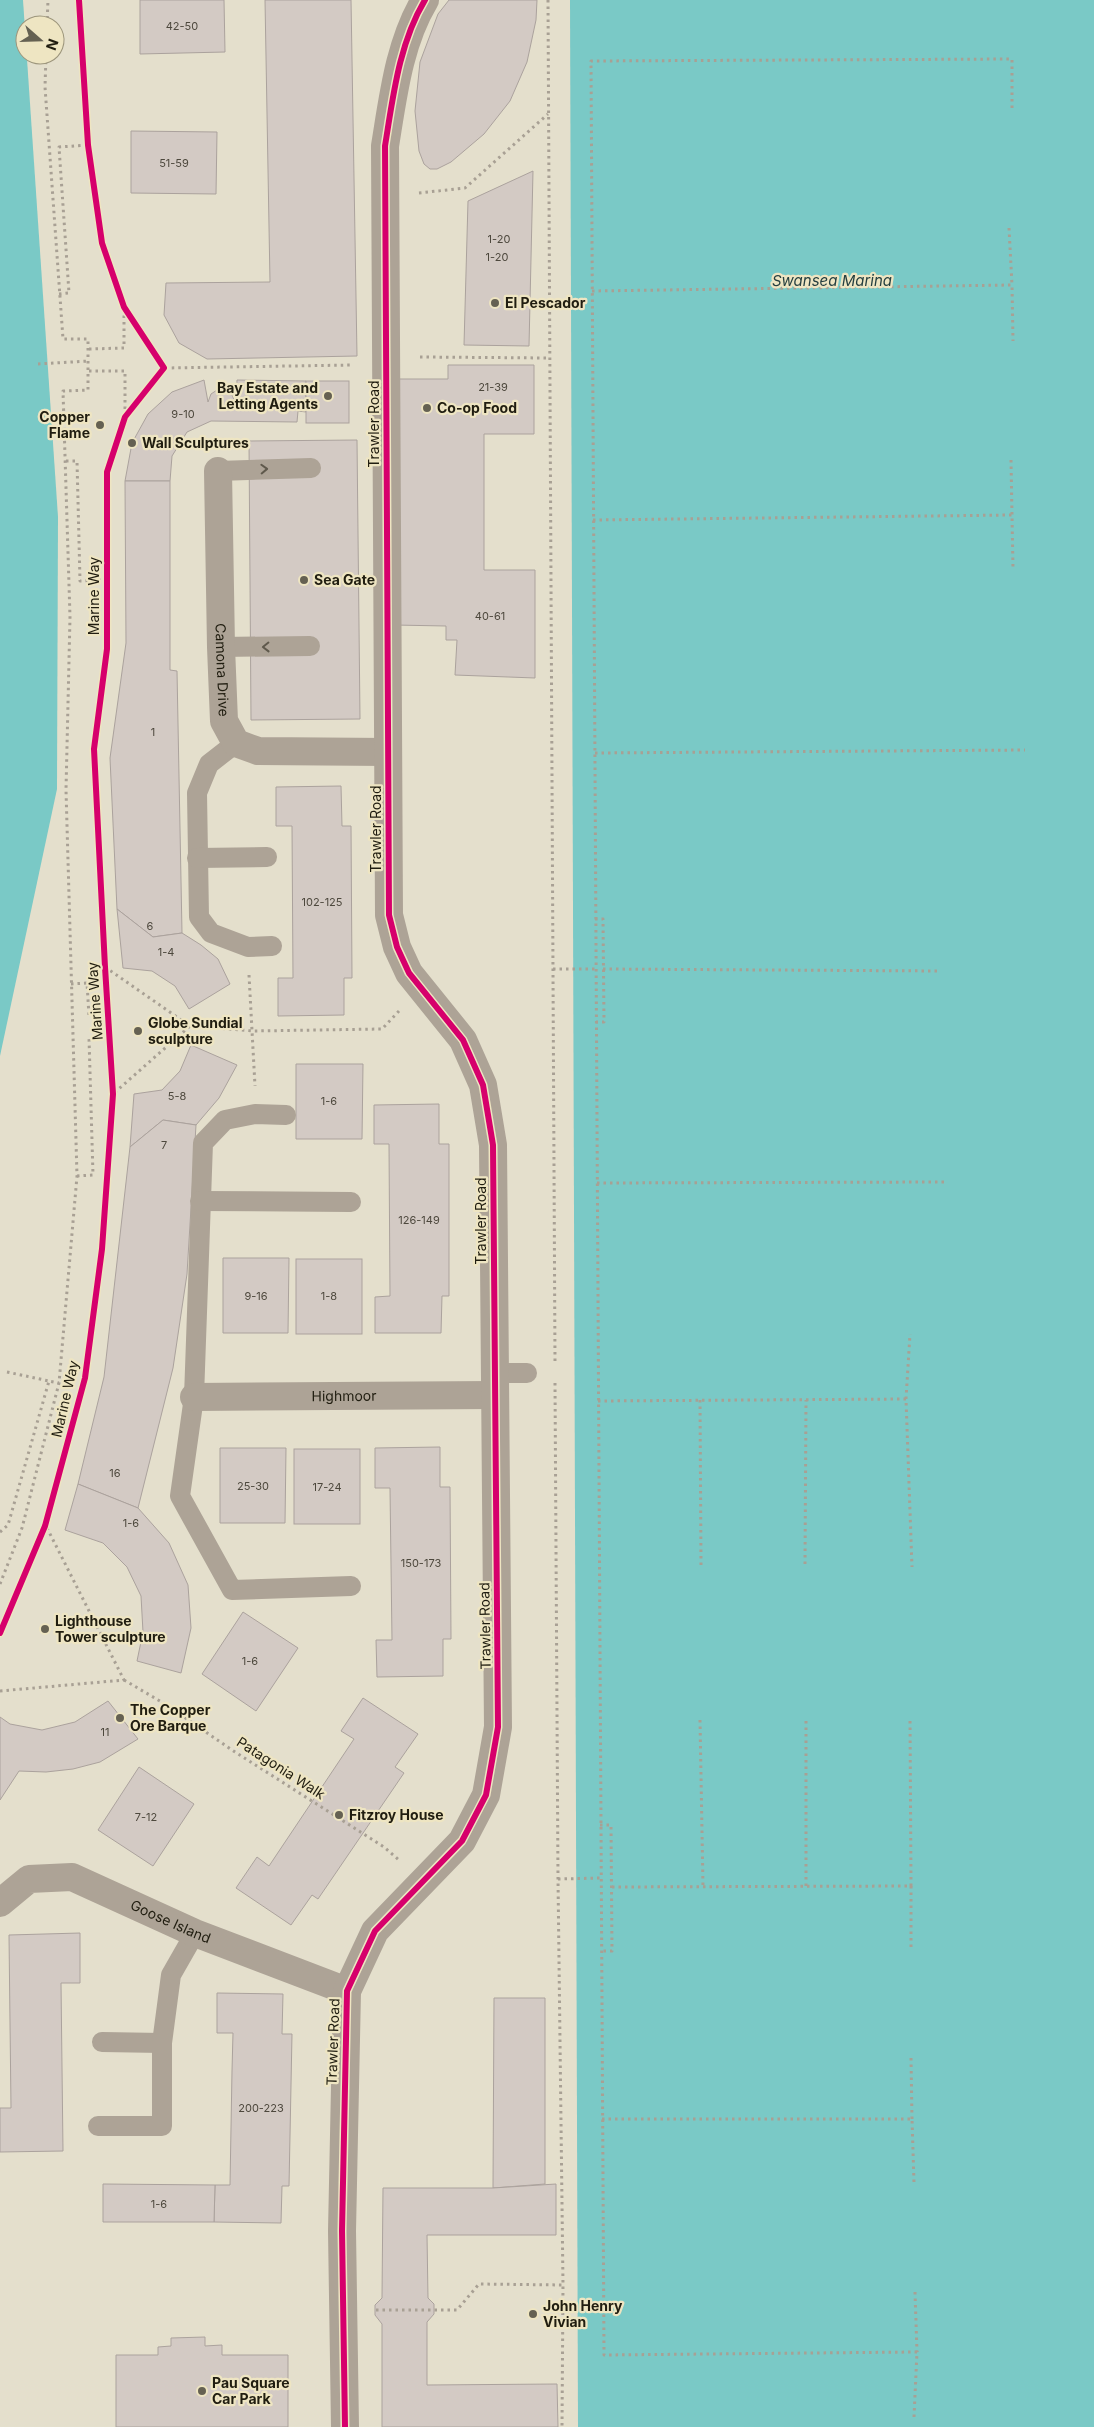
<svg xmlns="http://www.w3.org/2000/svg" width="1094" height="2427" viewBox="0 0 1094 2427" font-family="Inter,sans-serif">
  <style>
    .water { fill: #7ac9c6 }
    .building { fill: #d3cac4; stroke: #aba29d }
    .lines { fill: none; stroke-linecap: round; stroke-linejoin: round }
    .path { stroke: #a8a094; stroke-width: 3; stroke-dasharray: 2.5 4; stroke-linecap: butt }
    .lane { stroke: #ada396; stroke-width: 20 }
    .street { stroke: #ada396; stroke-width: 28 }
    .cycleway-casing { stroke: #eee5c2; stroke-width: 9 }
    .cycleway { stroke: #d6006c; stroke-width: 6 }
    .oneway { stroke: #5f594c }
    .poi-dot { fill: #656152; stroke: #eee5c2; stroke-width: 2 }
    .labels { text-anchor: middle; stroke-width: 4.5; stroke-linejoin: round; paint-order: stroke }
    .number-label { font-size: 11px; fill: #4d483d }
    .poi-label { font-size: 14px; font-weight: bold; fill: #201d10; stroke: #eee5c2; text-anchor: start }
    .street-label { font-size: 14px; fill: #201d10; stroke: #eee5c2 }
    .water-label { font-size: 15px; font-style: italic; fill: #253f40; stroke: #eee5c2 }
  </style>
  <rect width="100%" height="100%" fill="#e4dfcc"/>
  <g class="water">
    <path d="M0 0H23L58 517 57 789 0 1056Z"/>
    <path d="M570 0H1094V2427H578Z"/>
  </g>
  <g class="building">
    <path d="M140 0H224L225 52 140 54Z"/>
    <path d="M265 0H351L357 356 207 359 179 343 164 315 166 283 270 282Z"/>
    <path d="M449 0H537L536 20 527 62 510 101 484 134 451 162 437 169H430L424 164 419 151 415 111 420 62 438 14Z"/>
    <path d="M131 131 217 132 216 194 131 193Z"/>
    <path d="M533 171 529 346 464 345 468 201Z"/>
    <path d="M448 365H534V434H484V570H535V678L455 675 457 640H446V626L394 625V379H448Z"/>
    <path d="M204 380 208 402 211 394 217 390H225L232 395 236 404 237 380 306 381V412L298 411 297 422 211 421 187 432 172 456 170 481H125L132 443 148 414 172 392Z"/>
    <rect x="306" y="381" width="43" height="42"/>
    <path d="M357 440 360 719 251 720 249 441Z"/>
    <path d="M125 481H170V670L177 671 182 933 153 937 117 909 110 758 126 643Z"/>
    <path d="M341 786 342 826H351L352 978H344V1015L278 1016V978H293L292 826H276V787Z"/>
    <path d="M117 909 153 937 182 933 201 945 218 959 230 984 189 1009 175 986 152 971 123 968Z"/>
    <path d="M191 1045 237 1065 219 1098 196 1125 163 1120 130 1147 134 1094 162 1090 180 1071Z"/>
    <path d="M296 1064H363L362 1139H296Z"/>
    <path d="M439 1104V1144H449V1296H442L441 1333H375V1297L390 1296 389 1144H374V1105Z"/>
    <path d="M163 1120 196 1125 187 1274 173 1368 138 1508 78 1484 104 1377 130 1147Z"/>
    <path d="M223 1258H289L288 1333H223Z"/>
    <rect x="296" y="1259" width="66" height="75"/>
    <path d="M440 1447V1487H450L451 1639H443V1676L377 1677 376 1640H392L390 1488H375V1448Z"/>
    <path d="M220 1448H286L285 1523H220Z"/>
    <rect x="294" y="1449" width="66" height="75"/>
    <path d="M78 1484 138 1508 169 1543 188 1585 191 1628 181 1673 137 1661 143 1632 141 1596 127 1567 103 1543 65 1530Z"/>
    <path d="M243 1612 298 1648 256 1711 202 1674Z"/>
    <path d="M363 1698 418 1734 395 1767 404 1773 318 1899 312 1895 291 1925 236 1888 257 1857 269 1866 354 1739 341 1731Z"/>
    <path d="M108 1701 138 1739 100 1762 73 1769 46 1772 19 1771 0 1800V1717L10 1724 42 1730 75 1722Z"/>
    <path d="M139 1767 194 1804 153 1866 98 1830Z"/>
    <path d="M80 1933V1983H61L63 2151 0 2152V2108H11L9 1935Z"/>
    <path d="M217 1993 283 1994 282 2034H292L289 2186H282L281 2223 214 2222 215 2185H230L232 2071 233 2033H217Z"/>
    <path d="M494 1998H545V2184L493 2188Z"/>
    <path d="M103 2184 215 2185 214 2222H103Z"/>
    <path d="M556 2184V2235H427L428 2298 434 2304V2314L427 2322V2385L557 2384 558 2427H382V2324L375 2315V2305L382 2298 383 2188H493Z"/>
    <path d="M205 2337V2346L222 2345V2355H288V2427H116V2355H158V2347L171 2346V2338Z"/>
  </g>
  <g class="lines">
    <g class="path">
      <path d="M548 0 555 1361"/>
      <path d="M47 25 48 0"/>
      <path d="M419 193 465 188 548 114"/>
      <path d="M1009 228 1012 285"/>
      <path d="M592 291 1012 285 1013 341"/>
      <path d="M59 294 69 293 59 147 88 145"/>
      <path d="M89 349 124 348V307"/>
      <path d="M420 357 549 358"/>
      <path d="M38 364 89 361"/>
      <path d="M89 371H125V417"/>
      <path d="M1011 460 1012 515"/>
      <path d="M66 461H77L80 581 108 580"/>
      <path d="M593 520 1012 515 1013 569"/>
      <path d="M595 753 1025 750"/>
      <path d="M595 919H603L604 1022H596"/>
      <path d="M105 967 190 1026 113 1094"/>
      <path d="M553 969H596"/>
      <path d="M603 969 939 971"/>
      <path d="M249 975 255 1086"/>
      <path d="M71 984 87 983 89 1016 109 1015"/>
      <path d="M190 1026 253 1031 382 1029 399 1011"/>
      <path d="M77 1176 93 1175 89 1038H110"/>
      <path d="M597 1183 944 1182"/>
      <path d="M7 1372 49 1381"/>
      <path d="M555 1383 558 1879 563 2285 562 2427"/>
      <path d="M906 1399 910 1334"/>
      <path d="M700 1400 701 1565"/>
      <path d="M598 1401 906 1399 912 1567"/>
      <path d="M0 1532 8 1525 49 1381 59 1383"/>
      <path d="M805 1564 806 1400"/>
      <path d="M0 1584 22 1528 59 1383 77 1176 66 790 70 617 63 391 88 390V339H63L45 87 46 55"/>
      <path d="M0 1633 45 1526 85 1378 102 1249 113 1094 105 967 94 749 107 649V472L125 417 164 368 353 365"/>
      <path d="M124 1680 165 1704 232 1750 384 1847 399 1860"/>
      <path d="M0 1691 124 1680 46 1526"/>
      <path d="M700 1720 703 1887"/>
      <path d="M600 1825H611L612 1951H601"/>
      <path d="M558 1879 601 1878"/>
      <path d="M806 1886V1717"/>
      <path d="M911 1886V1947"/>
      <path d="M612 1887 911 1886 910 1717"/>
      <path d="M911 2058 912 2119"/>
      <path d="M602 2119H912L914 2183"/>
      <path d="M915 2292 917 2352"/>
      <path d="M376 2310H457L479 2284 563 2285"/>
      <path d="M914 2417 917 2352 604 2355 591 61 1012 59V111"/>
    </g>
    <g class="lane">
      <path d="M218 471 311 468"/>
      <path d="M221 647 310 646"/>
      <path d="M236 743 209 764 197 793 199 917 211 933 248 947 272 946"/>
      <path d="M197 858 267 857"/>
      <path d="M286 1115 255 1114 225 1120 203 1143 194 1397 180 1496 232 1590 351 1586"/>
      <path d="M200 1201 351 1202"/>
      <path d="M494 1373H527"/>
      <path d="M102 2042 162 2043"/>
      <path d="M98 2126H162V2043L171 1975 195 1933"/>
    </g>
    <g class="street">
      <path id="s1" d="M218 471 221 647 224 721 236 743 258 751 388 752"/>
      <path id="s2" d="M194 1397 494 1395"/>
      <path id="s3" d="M0 1903 29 1879 72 1877 195 1933 347 1991"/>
      <path d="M345 2427 342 2231 347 1991 375 1931 462 1841 486 1795 498 1727 493 1145 483 1085 463 1040 409 973 397 947 389 915 385 146C393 97 399 43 425 0"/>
    </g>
    <defs>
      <g id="cycleway">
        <path d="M0 1633 45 1526 85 1378 102 1249 113 1094 105 967 94 749 107 649V472L125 417 164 368 124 307 102 243 88 145 79 0"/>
        <path d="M345 2427 342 2231 347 1991 375 1931 462 1841 486 1795 498 1727 493 1145 483 1085 463 1040 409 973 397 947 389 915 385 146C393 97 399 43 425 0"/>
      </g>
    </defs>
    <use href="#cycleway" class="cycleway-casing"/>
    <use href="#cycleway" class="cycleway"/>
  </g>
  <defs><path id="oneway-chevron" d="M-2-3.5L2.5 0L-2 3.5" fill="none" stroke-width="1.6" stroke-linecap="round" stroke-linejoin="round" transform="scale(1.25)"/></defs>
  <g class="oneway">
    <use href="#oneway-chevron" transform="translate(264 469) rotate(-2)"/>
    <use href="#oneway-chevron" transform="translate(266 647) rotate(179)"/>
  </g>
  <g class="poi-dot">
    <circle cx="495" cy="303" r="5"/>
    <circle cx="328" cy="396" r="5"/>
    <circle cx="427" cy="408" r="5"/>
    <circle cx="100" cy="425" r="5"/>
    <circle cx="132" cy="443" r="5"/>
    <circle cx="304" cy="580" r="5"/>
    <circle cx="138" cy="1031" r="5"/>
    <circle cx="45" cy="1629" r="5"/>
    <circle cx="120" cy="1718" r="5"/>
    <circle cx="339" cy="1815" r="5"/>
    <circle cx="533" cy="2314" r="5"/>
    <circle cx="202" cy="2391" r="5"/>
  </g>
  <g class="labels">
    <g class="number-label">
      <text x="182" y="30">42-50</text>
      <text x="174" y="167">51-59</text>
      <text x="499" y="243">1-20</text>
      <text x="497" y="261">1-20</text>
      <text x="493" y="391">21-39</text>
      <text x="183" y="418">9-10</text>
      <text x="490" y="620">40-61</text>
      <text x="153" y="736">1</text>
      <text x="322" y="906">102-125</text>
      <text x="150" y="930">6</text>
      <text x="166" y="956">1-4</text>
      <text x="177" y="1100">5-8</text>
      <text x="329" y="1105">1-6</text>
      <text x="164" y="1149">7</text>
      <text x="419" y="1224">126-149</text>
      <text x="256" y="1300">9-16</text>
      <text x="329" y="1300">1-8</text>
      <text x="115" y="1477">16</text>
      <text x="253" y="1490">25-30</text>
      <text x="327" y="1491">17-24</text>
      <text x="131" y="1527">1-6</text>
      <text x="421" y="1567">150-173</text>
      <text x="250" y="1665">1-6</text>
      <text x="105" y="1736">11</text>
      <text x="146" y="1821">7-12</text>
      <text x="261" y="2112">200-223</text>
      <text x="159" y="2208">1-6</text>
    </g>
    <g class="poi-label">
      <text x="505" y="308">El Pescador</text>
      <text x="318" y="393" text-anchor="end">Bay Estate and<tspan x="318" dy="16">Letting Agents</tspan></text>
      <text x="437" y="413">Co-op Food</text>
      <text x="90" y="422" text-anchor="end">Copper<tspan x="90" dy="16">Flame</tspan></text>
      <text x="142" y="448">Wall Sculptures</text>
      <text x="314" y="585">Sea Gate</text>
      <text x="148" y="1028">Globe Sundial<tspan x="148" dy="16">sculpture</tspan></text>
      <text x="55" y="1626">Lighthouse<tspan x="55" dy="16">Tower sculpture</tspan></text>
      <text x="130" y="1715">The Copper<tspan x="130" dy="16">Ore Barque</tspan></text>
      <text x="349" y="1820">Fitzroy House</text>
      <text x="543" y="2311">John Henry<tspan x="543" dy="16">Vivian</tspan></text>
      <text x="212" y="2388">Pau Square<tspan x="212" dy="16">Car Park</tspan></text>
    </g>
    <g class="street-label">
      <text transform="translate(374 424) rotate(-90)" y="5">Trawler Road</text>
      <text transform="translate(94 596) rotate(-90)" y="5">Marine Way</text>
      <text dy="5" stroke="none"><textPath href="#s1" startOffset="199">Camona Drive</textPath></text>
      <text transform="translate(376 829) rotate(-90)" y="5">Trawler Road</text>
      <text transform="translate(95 1001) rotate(-94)" y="5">Marine Way</text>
      <text transform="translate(481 1221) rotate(-90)" y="5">Trawler Road</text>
      <text dy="5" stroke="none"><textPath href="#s2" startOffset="150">Highmoor</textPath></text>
      <text transform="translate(65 1399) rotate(-77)" y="5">Marine Way</text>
      <text transform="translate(485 1626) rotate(-91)" y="5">Trawler Road</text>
      <text transform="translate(281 1768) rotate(33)" y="5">Patagonia Walk</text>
      <text dy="5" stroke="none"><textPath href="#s3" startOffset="189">Goose Island</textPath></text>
      <text transform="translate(333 2042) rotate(-88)" y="5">Trawler Road</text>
    </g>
    <g class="water-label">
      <text x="832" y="286">Swansea Marina</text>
    </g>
  </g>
  <g transform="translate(40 40) rotate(110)"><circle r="24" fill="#eee5c2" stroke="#9c957b"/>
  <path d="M0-4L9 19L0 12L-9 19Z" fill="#656152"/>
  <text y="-8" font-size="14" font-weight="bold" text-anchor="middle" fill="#201d10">N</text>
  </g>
</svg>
